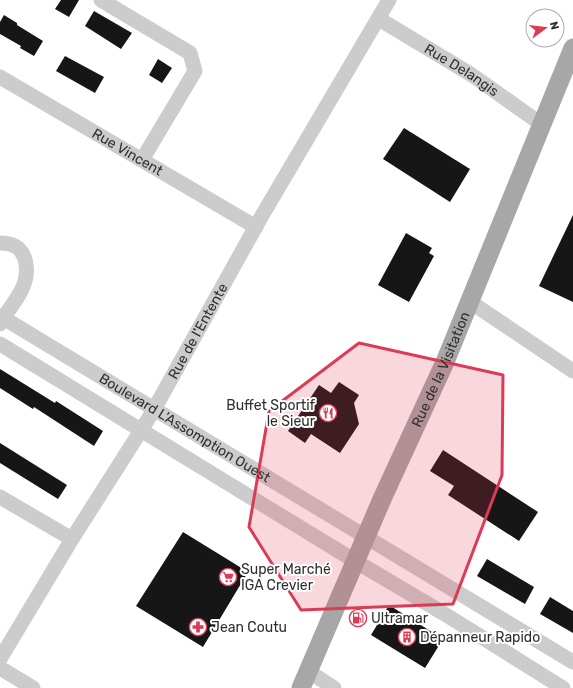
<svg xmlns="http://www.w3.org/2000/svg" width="573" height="688" viewBox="0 0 573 688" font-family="Rubik,sans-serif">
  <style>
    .building { fill: #161616 }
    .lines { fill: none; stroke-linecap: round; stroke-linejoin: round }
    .minor { stroke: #ccc; stroke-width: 15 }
    .major { stroke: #a7a7a7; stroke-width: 19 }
    .marked { fill: #db3b55; fill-opacity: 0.2; stroke: #db3b55; stroke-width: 3; stroke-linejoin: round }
    .labels { text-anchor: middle; stroke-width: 4; stroke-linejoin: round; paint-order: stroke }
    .street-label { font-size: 14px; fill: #2f2f2f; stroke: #fff }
    .poi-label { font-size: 14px; fill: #2f2f2f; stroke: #fff; text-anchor: start }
  </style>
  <rect width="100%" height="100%" fill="#fff"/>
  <g class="building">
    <path d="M61 0H79L69 17 55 9Z"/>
    <path d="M94 11 132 33 121 49 85 26Z"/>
    <path d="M4 15 17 23V25L43 41 34 56 20 48 21 46 0 34V22Z"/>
    <path d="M65 56 104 77 95 93 56 71Z"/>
    <path d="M158 59 172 68 162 83 149 75Z"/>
    <path d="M404 128 470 169 450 202 383 159Z"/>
    <path d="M573 215V302L539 286Z"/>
    <path d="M406 233 432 248 429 253 434 256 409 302 378 285Z"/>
    <path d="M0 369 55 403 56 401 103 431 94 446 34 407 33 409 0 388Z"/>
    <path d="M339 382 359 395 354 403 359 424 340 453 311 434 305 443 288 431 319 385 331 393Z"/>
    <path d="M0 443 67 485 58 499 0 463Z"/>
    <path d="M443 450 538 512 519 541 448 495 454 486 430 471Z"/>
    <path d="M183 532 248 572 203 647 136 606Z"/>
    <path d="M487 559 534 587 525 604 477 576Z"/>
    <path d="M550 597 573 611V633L540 614Z"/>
    <path d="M389 605 443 639 425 668 371 635Z"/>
  </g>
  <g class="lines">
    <g class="minor">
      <path d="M101 0 190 53 195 71 142 160"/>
      <path id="s1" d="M379 19 472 75 541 124"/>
      <path id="s2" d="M0 77 256 227"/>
      <path d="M0 243C6 243 13 244 18 248 29 258 28 277 22 289 16 302 6 312 0 324"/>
      <path d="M469 301 573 371"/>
      <path id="s3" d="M0 316 573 662"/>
      <path d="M0 344 355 561 443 613 563 688"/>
      <path d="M0 497 72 539"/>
      <path id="s4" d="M0 659 72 539 152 413 260 219 389 0"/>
      <path d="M0 668 33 688"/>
      <path d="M308 671 334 688"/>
    </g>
    <path class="major" id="s5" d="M301 688 382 499 445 362 573 48"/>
  </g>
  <path class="marked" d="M359 343 503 375 502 475 453 604 301 610 249 527 269 411Z"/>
  <defs>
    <symbol id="restaurant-ring" viewBox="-11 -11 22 22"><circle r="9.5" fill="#fff" stroke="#db3b55" stroke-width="1.5"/><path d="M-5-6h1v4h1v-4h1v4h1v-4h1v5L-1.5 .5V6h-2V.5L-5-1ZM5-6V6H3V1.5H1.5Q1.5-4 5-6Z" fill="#db3b55"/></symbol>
    <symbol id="supermarket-ring" viewBox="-11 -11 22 22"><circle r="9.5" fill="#fff" stroke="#db3b55" stroke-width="1.5"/><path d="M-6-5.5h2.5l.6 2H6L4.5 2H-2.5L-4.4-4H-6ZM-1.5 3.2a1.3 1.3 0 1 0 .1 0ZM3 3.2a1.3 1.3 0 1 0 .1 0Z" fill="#db3b55"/></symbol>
    <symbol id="fuel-ring" viewBox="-11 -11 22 22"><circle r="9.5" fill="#fff" stroke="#db3b55" stroke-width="1.5"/><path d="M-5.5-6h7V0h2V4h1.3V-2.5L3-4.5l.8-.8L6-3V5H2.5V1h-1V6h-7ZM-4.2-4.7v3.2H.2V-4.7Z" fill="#db3b55"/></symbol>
    <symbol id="pharmacy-ring" viewBox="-11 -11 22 22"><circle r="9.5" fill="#fff" stroke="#db3b55" stroke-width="1.5"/><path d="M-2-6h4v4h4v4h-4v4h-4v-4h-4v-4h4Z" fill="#db3b55"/></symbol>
    <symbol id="building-ring" viewBox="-11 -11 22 22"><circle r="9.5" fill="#fff" stroke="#db3b55" stroke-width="1.5"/><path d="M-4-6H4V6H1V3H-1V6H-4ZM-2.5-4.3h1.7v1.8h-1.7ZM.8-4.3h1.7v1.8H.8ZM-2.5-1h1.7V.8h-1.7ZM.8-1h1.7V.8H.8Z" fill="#db3b55"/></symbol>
  </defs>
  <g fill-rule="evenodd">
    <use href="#restaurant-ring" x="318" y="403" width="20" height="20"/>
    <use href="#supermarket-ring" x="218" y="567" width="20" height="20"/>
    <use href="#fuel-ring" x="348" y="608" width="20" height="20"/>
    <use href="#pharmacy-ring" x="188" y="617" width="20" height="20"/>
    <use href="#building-ring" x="397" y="627" width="20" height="20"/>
  </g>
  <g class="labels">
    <g class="street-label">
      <text dy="5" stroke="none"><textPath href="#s1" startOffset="97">Rue Delangis</textPath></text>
      <text dy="5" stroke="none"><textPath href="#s2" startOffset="148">Rue Vincent</textPath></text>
      <text dy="5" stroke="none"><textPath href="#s4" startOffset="383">Rue de l'Entente</textPath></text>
      <text dy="5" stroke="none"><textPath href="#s5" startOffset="348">Rue de la Visitation</textPath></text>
      <text dy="5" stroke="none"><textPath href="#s3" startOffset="216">Boulevard L'Assomption Ouest</textPath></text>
    </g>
    <g class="poi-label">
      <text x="315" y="410" text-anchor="end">Buffet Sportif<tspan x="315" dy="16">le Sieur</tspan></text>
      <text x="241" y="574">Super Marché<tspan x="241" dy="16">IGA Crevier</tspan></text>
      <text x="371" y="623">Ultramar</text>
      <text x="211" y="632">Jean Coutu</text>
      <text x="420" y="642">Dépanneur Rapido</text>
    </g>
  </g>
  <g transform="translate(545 28) rotate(75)"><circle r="19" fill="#ffffff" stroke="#acacac"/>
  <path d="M0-3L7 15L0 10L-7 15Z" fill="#db3b55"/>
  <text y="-6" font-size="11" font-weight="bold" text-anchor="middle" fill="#2f2f2f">N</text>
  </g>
</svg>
